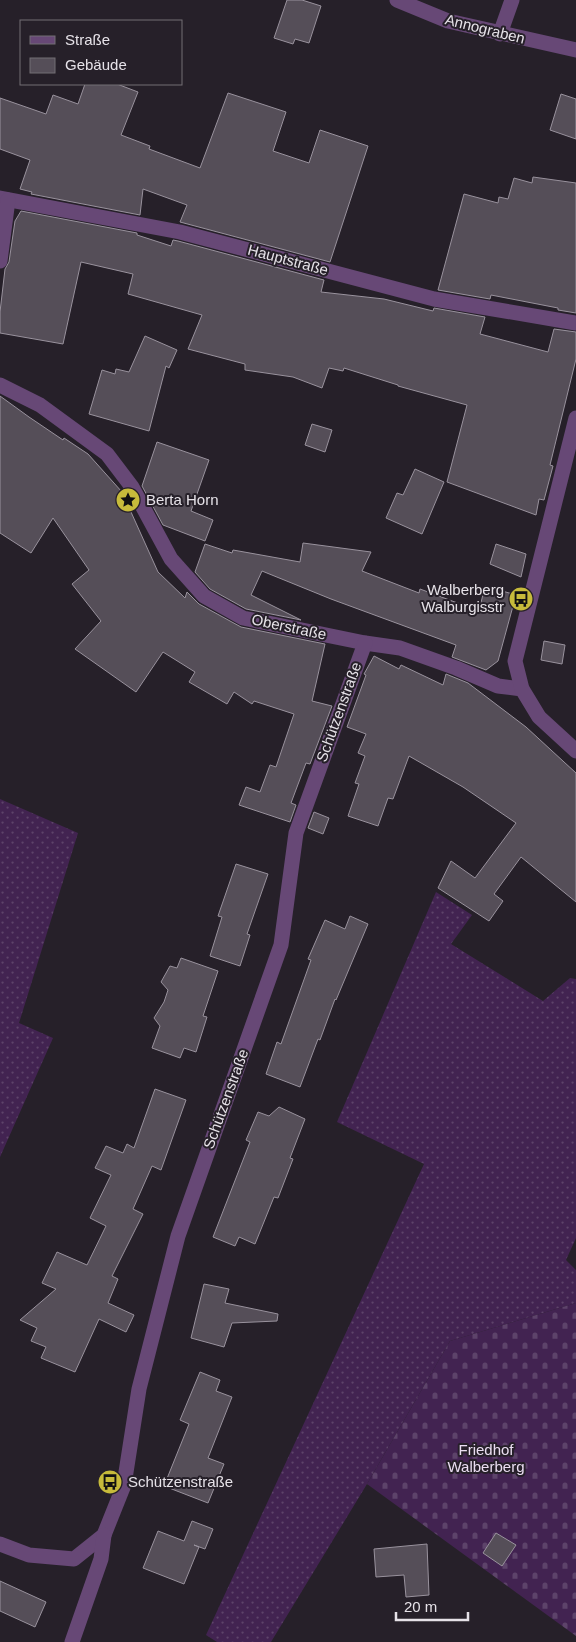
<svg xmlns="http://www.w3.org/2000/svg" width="576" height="1642" viewBox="0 0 576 1642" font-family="Arial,sans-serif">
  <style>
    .grass { fill: url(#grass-dots) }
    .cemetery { fill: url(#cemetery-stones) }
    .building { fill: #554e58; stroke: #99929d }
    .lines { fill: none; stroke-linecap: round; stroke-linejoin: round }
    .street { stroke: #674876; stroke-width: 15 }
    .labels { text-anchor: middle; stroke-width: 4; stroke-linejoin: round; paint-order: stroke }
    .street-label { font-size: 15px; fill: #e6e2e8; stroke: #262029 }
    .poi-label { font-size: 15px; fill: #e6e2e8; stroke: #262029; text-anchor: start }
    .park-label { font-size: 15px; fill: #eaddf1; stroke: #262029 }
  </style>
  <defs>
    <pattern id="grass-dots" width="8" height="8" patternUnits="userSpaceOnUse" patternTransform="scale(1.25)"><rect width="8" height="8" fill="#422351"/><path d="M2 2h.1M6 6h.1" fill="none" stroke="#5d436a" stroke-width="1.8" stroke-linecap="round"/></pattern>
    <pattern id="cemetery-stones" width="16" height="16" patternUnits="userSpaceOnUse" patternTransform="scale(1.25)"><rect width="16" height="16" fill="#422351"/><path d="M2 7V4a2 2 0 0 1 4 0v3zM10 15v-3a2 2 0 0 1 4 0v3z" fill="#5d436a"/></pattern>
  </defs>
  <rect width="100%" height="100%" fill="#262029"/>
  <g class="grass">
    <path d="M0 799 78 833 19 1023 53 1038 0 1157Z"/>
    <path d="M436 892 472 915 451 944 543 1001 570 978 576 979V1238L566 1260 576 1270V1303L450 1341 367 1484 271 1642H217L206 1635 424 1164 337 1122Z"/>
  </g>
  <path class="cemetery" d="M576 1303V1636L367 1484 450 1341Z"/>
  <g class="building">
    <path d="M287 0H302L321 6 309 43 295 39 293 44 274 38Z"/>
    <path d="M85 84H117L138 92 121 135 150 146 149 149 200 168 228 93 286 112 273 151 309 163 320 130 368 146 330 262 180 222 187 205 143 189 140 215 31 194 32 192 20 189 30 160 0 149V98L46 114 53 95 78 104Z"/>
    <path d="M561 94 576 99V139L550 130Z"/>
    <path d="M533 177 576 183V313L558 310V308L491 295 490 299 438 290 464 194 498 203 499 197 508 199 514 178 532 183Z"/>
    <path d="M21 211 137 233V235L171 246 173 240 178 241 324 280 321 292 384 299 433 311 434 308 485 317 480 334 548 352 554 329 576 332V359L550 465 553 466 544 500 539 499 536 515 447 482 467 405 398 386V385L344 368 343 371 329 368 322 388 293 377 245 370V364L188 349 202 315 128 294 133 274 81 262 63 344 0 333V312L5 269 9 262 15 221Z"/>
    <path d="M145 336 177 350 169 368 166 366 149 431 89 414 102 370 115 374 116 369 129 372Z"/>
    <path d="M0 396 29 417 63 440 64 438 88 454 122 492 158 572 185 598 187 592 199 604 241 627 325 644 312 701 332 706 310 764 306 763 291 803 296 805 290 822 239 805 246 787 260 792 270 765 276 767 294 714 254 701 252 704 234 692 227 704 189 682 195 672 163 652 136 692 75 649 101 621 72 584 89 570 53 518 31 553 0 533Z"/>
    <path d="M312 424 332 430 325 452 305 445Z"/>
    <path d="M157 442 209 460 191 511 213 520 205 541 163 525 142 486Z"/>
    <path d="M415 469 444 482 422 534 386 518 397 493 403 495Z"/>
    <path d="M303 543 371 552 362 571 419 593 420 589 479 611 485 586 516 595 498 661 486 670 452 657 456 645 331 599 262 571 251 595 301 620 246 609 210 589 195 572 205 544 232 553 233 550 300 562Z"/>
    <path d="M496 544 526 554 521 577 490 564Z"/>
    <path d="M544 641 565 645 562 664 541 660Z"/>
    <path d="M374 656 399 669 401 665 443 685 446 674 468 683 526 727 576 773V902L521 857 494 894 503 901 489 921 438 888 451 861 475 878 516 823 463 787 409 756 393 799 388 798 378 826 348 816 359 784 355 783 365 756 358 753 366 734 347 727 366 675 364 674Z"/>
    <path d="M314 812 329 818 323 834 308 828Z"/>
    <path d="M236 864 268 874 247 934 250 935 240 966 210 956 222 917 218 916Z"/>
    <path d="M350 916 368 924 336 1000 335 999 320 1040 318 1039 300 1087 266 1074 277 1042 281 1044 311 960 308 959 325 920 345 929Z"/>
    <path d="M181 958 218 971 203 1016 207 1017 196 1052 184 1048 180 1058 152 1048 160 1026 154 1018 164 1002 168 990 161 982 170 966 177 968Z"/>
    <path d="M155 1089 186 1100 161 1170 152 1166 133 1209 143 1214 112 1276 118 1279 108 1303 134 1315 126 1332 99 1319 75 1372 41 1358 46 1347 31 1341 37 1328 20 1320 56 1289 42 1283 57 1252 87 1265 106 1226 90 1218 111 1175 95 1168 106 1146 123 1153 127 1144 134 1148Z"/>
    <path d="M279 1107 305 1119 290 1158 293 1159 278 1198 274 1197 255 1244 239 1237 235 1246 213 1237 250 1142 246 1140 258 1112 269 1116Z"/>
    <path d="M204 1284 229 1289 225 1303 278 1314 277 1321 232 1323 224 1347 191 1338Z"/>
    <path d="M200 1372 220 1380 216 1391 232 1397 208 1458 224 1464 208 1503 164 1486 189 1424 180 1420Z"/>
    <path d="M192 1521 213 1529 205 1549 194 1545 199 1547 184 1584 143 1568 158 1531 184 1541Z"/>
    <path d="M496 1533 516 1545 502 1566 483 1553Z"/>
    <path d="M427 1544 429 1595 406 1597 404 1575 376 1577 374 1549Z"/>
    <path d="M0 1581 46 1602 35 1627 0 1611Z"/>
  </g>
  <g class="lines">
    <g class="street">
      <path d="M397 0 448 21 576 50"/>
      <path d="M500 34 512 0"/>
      <path d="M0 198 180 232 434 299 576 323"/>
      <path d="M0 261 8 200"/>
      <path d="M0 385 40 405 107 454 132 487 171 559 204 596 243 618 365 643 400 648 456 668 498 686 522 689"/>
      <path d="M576 418 515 661 522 689 539 717 576 751"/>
      <path d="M0 1544 29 1555 74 1559 104 1535 124 1485 139 1389 178 1236 281 945 296 833 365 643"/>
      <path d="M72 1642 101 1559 104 1535"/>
    </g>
  </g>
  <defs>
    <symbol id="sight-disc" viewBox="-11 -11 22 22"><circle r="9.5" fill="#c7bb3b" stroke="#262029"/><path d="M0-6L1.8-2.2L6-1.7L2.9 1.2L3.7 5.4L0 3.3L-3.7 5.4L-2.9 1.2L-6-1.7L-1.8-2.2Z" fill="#111"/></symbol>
    <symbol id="bus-disc" viewBox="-11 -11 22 22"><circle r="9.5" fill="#c7bb3b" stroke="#262029"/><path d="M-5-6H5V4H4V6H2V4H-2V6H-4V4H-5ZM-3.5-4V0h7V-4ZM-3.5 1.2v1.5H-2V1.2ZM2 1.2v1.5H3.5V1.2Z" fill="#111"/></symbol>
  </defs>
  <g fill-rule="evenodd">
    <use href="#sight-disc" x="114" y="486" width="28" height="28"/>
    <use href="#bus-disc" x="507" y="585" width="28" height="28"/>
    <use href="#bus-disc" x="96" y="1468" width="28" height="28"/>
  </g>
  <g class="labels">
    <g class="street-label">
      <text transform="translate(485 29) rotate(14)" y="5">Annograben</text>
      <text transform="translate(288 260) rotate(15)" y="5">Hauptstraße</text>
      <text transform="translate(289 627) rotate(12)" y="5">Oberstraße</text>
      <text transform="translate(339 712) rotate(-70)" y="5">Schützenstraße</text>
      <text transform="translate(226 1099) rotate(-70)" y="5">Schützenstraße</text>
    </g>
    <g class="poi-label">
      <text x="146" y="505">Berta Horn</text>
      <text x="504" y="595" text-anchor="end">Walberberg<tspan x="504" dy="17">Walburgisstr</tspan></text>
      <text x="128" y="1487">Schützenstraße</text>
    </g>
    <g class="park-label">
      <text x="486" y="1455">Friedhof<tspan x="486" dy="17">Walberberg</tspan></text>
    </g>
  </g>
  <rect x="20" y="20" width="162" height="65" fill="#262029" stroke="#736e75"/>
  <rect x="30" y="36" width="25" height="8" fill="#674876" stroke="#736e75"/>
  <text x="65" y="45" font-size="15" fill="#e6e2e8">Straße</text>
  <rect x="30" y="58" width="25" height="15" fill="#554e58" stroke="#736e75"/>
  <text x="65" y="70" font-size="15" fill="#e6e2e8">Gebäude</text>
  <path d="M396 1612v8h72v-8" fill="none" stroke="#e6e2e8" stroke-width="2.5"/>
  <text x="404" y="1612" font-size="15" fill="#e6e2e8" stroke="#262029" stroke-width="4" paint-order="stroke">20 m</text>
</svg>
